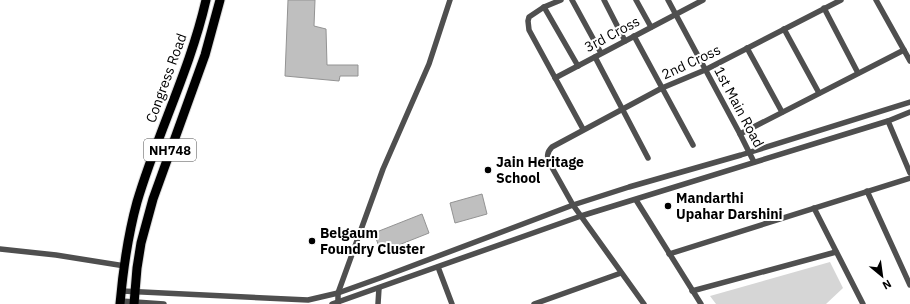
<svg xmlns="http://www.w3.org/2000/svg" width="910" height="304" viewBox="0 0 910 304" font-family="'IBM Plex Sans',sans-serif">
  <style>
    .green { fill: #d6d6d6 }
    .building { fill: #bfbfbf; stroke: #939393 }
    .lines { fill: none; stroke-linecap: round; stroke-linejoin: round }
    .trunk-casing { stroke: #dbdbdb; stroke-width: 11 }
    .minor { stroke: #4f4f4f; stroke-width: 5.5 }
    .trunk { stroke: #000; stroke-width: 9 }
    .poi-dot { fill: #000; stroke: #fff; stroke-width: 1.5 }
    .labels { text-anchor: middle; stroke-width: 4; stroke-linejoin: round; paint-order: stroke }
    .shield { fill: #fff; stroke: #4c4c4c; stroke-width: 1 }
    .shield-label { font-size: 13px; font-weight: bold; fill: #000 }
    .street-label { font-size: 14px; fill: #000; stroke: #fff }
    .poi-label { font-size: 14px; font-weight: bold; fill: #000; stroke: #fff; text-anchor: start }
  </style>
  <rect width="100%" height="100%" fill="#fff"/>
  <path class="green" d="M830 262 843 288 826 304H716L710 296Z"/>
  <g class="building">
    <path d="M288 0H315L314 26 326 29 327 65H358V76H340L339 81 285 76Z"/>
    <path d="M482 194 487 214 455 223 450 203Z"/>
    <path d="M422 214 429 233 381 252 374 233Z"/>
  </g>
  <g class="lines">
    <defs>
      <g id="trunk">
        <path d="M120 304C123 270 128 235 137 202 157 134 190 70 206 0"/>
        <path d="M134 304 137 268 141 243 153 199 205 55 220 0"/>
      </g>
    </defs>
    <use href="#trunk" class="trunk-casing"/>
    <g class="minor">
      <path d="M561 0 544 7 529 17 528 21 529 30 583 129"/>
      <path d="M572 0 601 53"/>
      <path d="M604 0 625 41"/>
      <path d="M636 0 651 27"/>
      <path d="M668 0 740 134 754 162"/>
      <path d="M876 0 910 61"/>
      <path d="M544 7 578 66"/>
      <path d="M824 8 858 73"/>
      <path d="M784 29 819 93"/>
      <path d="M634 36 693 145"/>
      <path d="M747 48 782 112"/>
      <path d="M595 57 648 158"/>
      <path d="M555 78 703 0"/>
      <path d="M888 121 910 173"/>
      <path d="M740 134 904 50"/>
      <path d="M867 191 910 285"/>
      <path d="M636 200 701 304"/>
      <path d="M814 208 863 304"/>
      <path d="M0 249 56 255 125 266"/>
      <path d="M669 254 910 178"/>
      <path d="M438 267 452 304"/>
      <path d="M122 291 308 300 338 293 380 278 573 205 629 187 741 155 910 102"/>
      <path d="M692 291 836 252"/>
      <path d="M121 301 164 304"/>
      <path d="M338 303V293L383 169 429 64 450 0"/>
      <path d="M332 304 581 216 888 121 910 112"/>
      <path d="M378 304 379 288"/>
      <path d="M534 304 621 273"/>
      <path d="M644 304 573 205 550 164C547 157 546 153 552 147L662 88 705 70 841 0"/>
    </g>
    <use href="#trunk" class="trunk"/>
  </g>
  <g class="poi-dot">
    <circle cx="488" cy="170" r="4"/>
    <circle cx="668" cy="206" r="4"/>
    <circle cx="312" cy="241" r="4"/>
  </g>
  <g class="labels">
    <rect class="shield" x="144" y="139" width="52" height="22" rx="3"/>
    <g class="shield-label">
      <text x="170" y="155">NH748</text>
    </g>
    <g class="street-label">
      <text transform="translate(612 34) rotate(-28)" y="5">3rd Cross</text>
      <text transform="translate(691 62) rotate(-25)" y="5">2nd Cross</text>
      <text transform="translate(166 78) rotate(-70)" y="5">Congress Road</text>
      <text transform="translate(739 107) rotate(62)" y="5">1st Main Road</text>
    </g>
    <g class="poi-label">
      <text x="496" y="167">Jain Heritage<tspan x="496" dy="16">School</tspan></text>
      <text x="676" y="203">Mandarthi<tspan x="676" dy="16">Upahar Darshini</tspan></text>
      <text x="320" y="238">Belgaum<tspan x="320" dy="16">Foundry Cluster</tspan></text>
    </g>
  </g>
  <g transform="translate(882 276) rotate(151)" stroke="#ffffff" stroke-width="3" paint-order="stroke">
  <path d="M0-3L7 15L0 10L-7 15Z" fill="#000000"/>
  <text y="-6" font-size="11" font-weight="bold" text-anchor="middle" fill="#000000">N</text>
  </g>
</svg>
